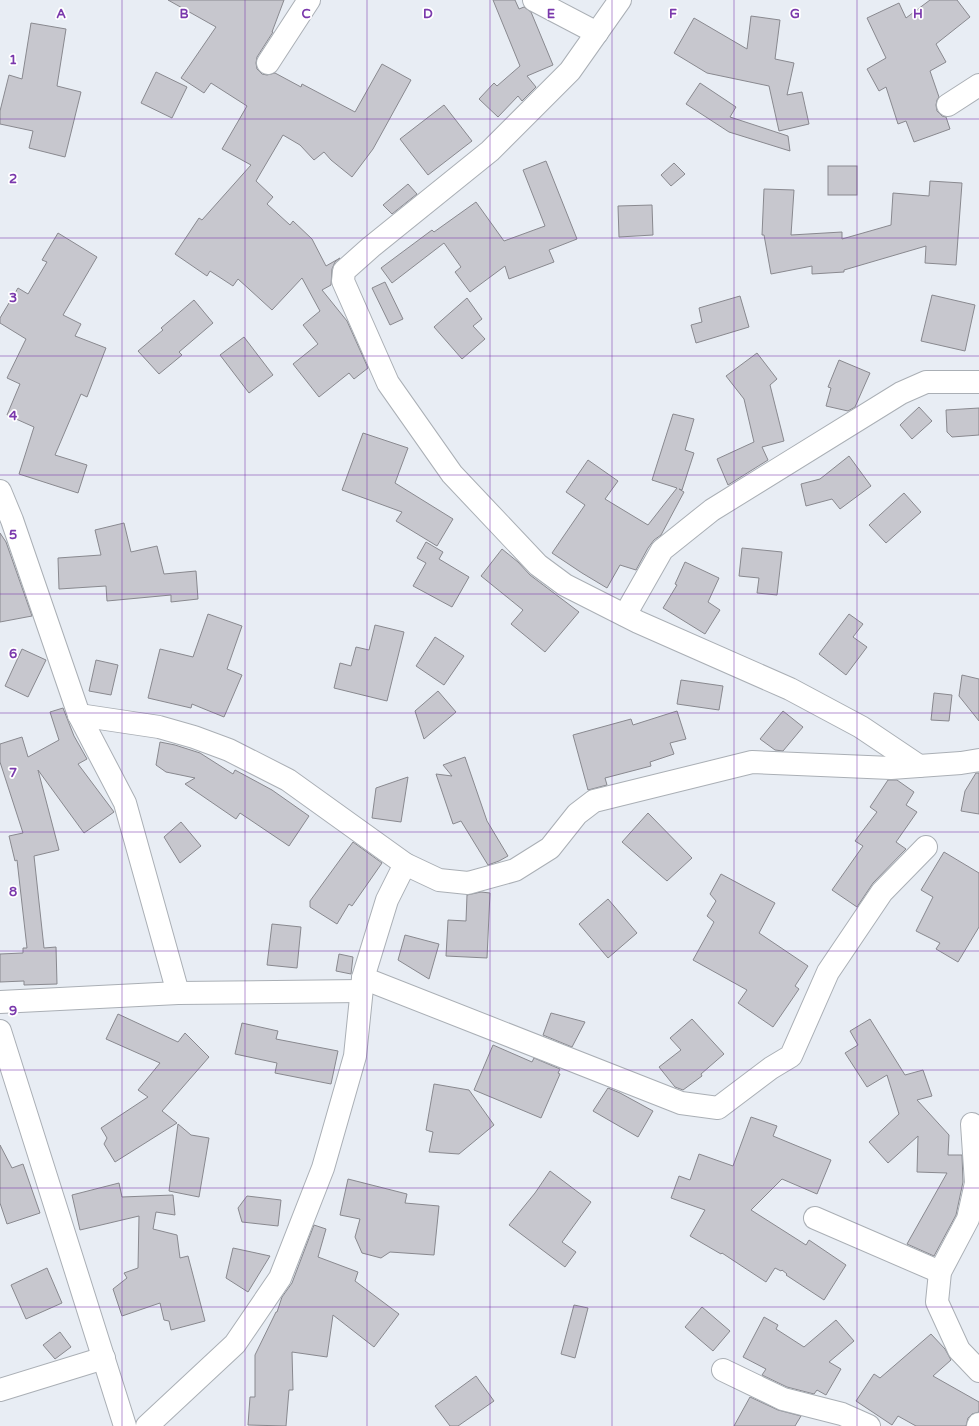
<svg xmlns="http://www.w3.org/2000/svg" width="979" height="1426" viewBox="0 0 979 1426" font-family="'Varela Round',sans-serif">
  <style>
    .building { fill: #c7c7ce; stroke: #89898f }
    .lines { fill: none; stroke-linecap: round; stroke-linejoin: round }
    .minor-casing { stroke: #aaafb5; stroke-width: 24 }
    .minor { stroke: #fff; stroke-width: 22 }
    .grid { fill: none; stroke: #7a38ac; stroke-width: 1; stroke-opacity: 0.55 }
    .grid-label { font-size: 13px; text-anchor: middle; font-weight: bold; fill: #7a38ac; stroke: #fff; stroke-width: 3.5; stroke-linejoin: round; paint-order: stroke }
  </style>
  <rect width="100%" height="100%" fill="#e8edf4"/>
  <g class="building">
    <path d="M168 0H284L272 32H273L257 57 256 63 257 69 262 74 267 75 275 73 301 87 302 84 355 112 382 64 411 80 373 149 352 177 331 160 324 152 314 160 300 145 283 135 256 181 273 197 267 204 290 225 293 221 312 239 326 266 340 258 335 262 332 269 331 285 322 290 347 321 368 368 354 379 349 373 319 397 293 364 318 344 303 325 320 311 302 278 272 310 238 279 233 286 210 271 207 276 175 254 199 218 202 220 251 165 222 149 247 106 211 83 204 93 181 78 216 27Z"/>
    <path d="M493 0H515L519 9 524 7 531 12 553 65 527 76 536 87 522 101 518 96 498 117 479 99 494 83 497 86 520 66Z"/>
    <path d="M930 0H957L970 17 936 44 946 62 930 71 939 97 937 100 936 105 937 111 942 116 946 117 950 129 914 142 906 121 898 124 886 87 879 91 867 69 886 58 867 18 899 3 906 18Z"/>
    <path d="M751 16 780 20 775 59 794 63 787 95 802 92 809 124 779 131 769 86 707 73 674 53 694 18 747 49Z"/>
    <path d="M31 23 66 29 57 86 81 92 65 157 29 148 33 131 0 124V111L9 75 22 79Z"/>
    <path d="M156 72 187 87 172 118 141 103Z"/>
    <path d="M700 83 736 107 730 117 788 136 790 151 729 132 686 104Z"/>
    <path d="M444 105 472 141 428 175 400 139Z"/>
    <path d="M546 161 577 239 549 250 554 262 509 279 505 266 470 292 455 272 461 267 444 243 392 283 381 268 432 230 434 232 476 202 504 241 545 226 523 170Z"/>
    <path d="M674 163 685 174 671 186 661 175Z"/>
    <rect x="828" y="166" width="29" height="29"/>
    <path d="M930 181 962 183 956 265 925 263 926 246 844 270V272L812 274V266L771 274 764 235H762L764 189 794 190 791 235 842 232V239L891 225 893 193 929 196Z"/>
    <path d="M408 184 417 194 392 214 383 205Z"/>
    <path d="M652 205 653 235 619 237 618 206Z"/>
    <path d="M58 233 97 257 63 315 81 324 75 336 106 348 87 397 81 394 55 455 87 465 78 493 19 474 34 427 7 415 20 384 7 378 26 339 0 323V318L18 288 28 294 47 262 42 260Z"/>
    <path d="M385 282 403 319 390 325 372 288Z"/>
    <path d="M932 295 975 305 965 351 921 341Z"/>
    <path d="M740 296 749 327 696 343 691 325 702 322 699 308Z"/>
    <path d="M467 298 482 319 473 326 485 339 462 359 434 327Z"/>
    <path d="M194 300 213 323 179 352 182 355 159 374 138 351 163 330 161 328Z"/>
    <path d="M244 337 273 375 249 393 220 355Z"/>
    <path d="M757 353 777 379 770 385 784 441 762 447 768 460 728 485 717 459 754 442 744 399 726 376Z"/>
    <path d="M839 360 870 373 855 407 848 411 826 406 831 388 828 387Z"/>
    <path d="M919 407 932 421 912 439 900 425Z"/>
    <path d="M979 408V435L952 437 947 432 946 410Z"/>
    <path d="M673 414 694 419 685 450 694 453 682 490 679 489 684 492 661 535 654 540 648 548 636 570 620 565 607 588 582 573 552 553 585 505 566 492 588 460 618 481 605 499 648 525 677 488 652 480Z"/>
    <path d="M363 433 408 448 395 483 453 519 437 546 396 521 402 512 342 490Z"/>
    <path d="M849 456 871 486 840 509 832 499 806 506 801 484 820 479Z"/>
    <path d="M904 493 921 512 886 543 869 525Z"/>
    <path d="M124 523 131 552 157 546 164 574 196 571 198 599 171 602V595L107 601 106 586 59 589 58 558 101 555 95 530Z"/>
    <path d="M0 533 6 542 32 616 0 622Z"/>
    <path d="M426 542 443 552 439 559 469 577 452 607 413 586 426 563 417 558Z"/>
    <path d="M742 548 782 552 777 595 757 593 759 578 739 576Z"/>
    <path d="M502 549 518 562 530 575 579 612 545 652 511 624 523 610 481 576Z"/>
    <path d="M685 562 719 578 708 602 720 610 705 634 663 608 677 585 675 584Z"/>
    <path d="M208 614 242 626 227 669 242 675 224 717 192 704 191 708 148 698 160 649 193 657Z"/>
    <path d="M849 614 863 624 853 637 867 647 846 675 819 654Z"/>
    <path d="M375 625 404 632 387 701 334 688 340 663 351 666 356 647 369 650Z"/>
    <path d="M435 637 464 656 444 685 416 666Z"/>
    <path d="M22 649 46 660 28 697 5 686Z"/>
    <path d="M96 660 118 665 111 695 89 691Z"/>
    <path d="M962 675 979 679V721L959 696Z"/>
    <path d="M681 680 723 686 719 710 677 704Z"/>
    <path d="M438 691 456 712 424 739 415 711Z"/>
    <path d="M934 693 952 695 949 721 931 720Z"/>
    <path d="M63 708 74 736 87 759 78 764 114 812 84 833 38 770 59 850 34 856 44 948 56 947 57 984 24 985V981L0 982V954L23 953V948H27L17 860 15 861 9 836 23 833 0 762V744L22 737 28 757 59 740 50 712Z"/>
    <path d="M677 711 686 739 670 743 674 754 650 762 651 766 605 778 607 785 588 790 573 735 631 719 633 725Z"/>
    <path d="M783 711 803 727 783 751 775 750 760 739Z"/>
    <path d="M160 742 175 745 200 753 233 774 235 770 272 790 309 816 289 846 240 813 236 819 185 784 195 778 166 772 156 765Z"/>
    <path d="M465 757 487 821 508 856 499 861 488 865 461 821 453 824 436 774 452 776 443 765Z"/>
    <path d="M976 773H979V814L961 811 965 791Z"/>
    <path d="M408 777 401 822 372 818 376 788Z"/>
    <path d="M888 780H897L914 792 906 805 917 812 896 842 906 849 873 883 857 907 832 890 863 846 855 841 877 812 870 807Z"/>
    <path d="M648 813 692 858 667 881 622 842Z"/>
    <path d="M181 822 201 846 180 863 164 837Z"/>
    <path d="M353 842 382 863 352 906 349 904 337 924 310 907V901Z"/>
    <path d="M944 852 979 873V927L958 962 936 949 940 943 916 931 933 897 921 890Z"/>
    <path d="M721 874 775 903 759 933 808 966 795 986 799 989 773 1027 738 1003 747 990 693 960 714 922 707 916 716 901 710 894Z"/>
    <path d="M481 892 490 893 487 958 446 956 448 920 466 921 467 895Z"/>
    <path d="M608 899 637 933 608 958 579 924Z"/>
    <path d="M272 924 301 927 297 968 267 965Z"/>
    <path d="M405 935 439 944 429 979 398 960Z"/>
    <path d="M339 954 353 957 351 974 336 971Z"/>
    <path d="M551 1013 585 1022 572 1047 543 1035Z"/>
    <path d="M118 1014 178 1042 185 1033 209 1057 162 1111 177 1123 115 1162 104 1144 107 1138 101 1128 148 1097 138 1090 160 1063 106 1039Z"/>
    <path d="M692 1019 724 1054 701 1074 702 1076 683 1090 675 1087 659 1067 681 1050 670 1038Z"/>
    <path d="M870 1019 905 1075 923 1070 932 1096 917 1100 949 1135 948 1155H962L963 1182 956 1215 934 1256 907 1244 947 1173 917 1172 918 1136 888 1163 869 1142 899 1114 887 1075 867 1087 845 1053 858 1045 850 1031Z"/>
    <path d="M242 1023 278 1031 276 1039 338 1051 331 1084 275 1073 277 1063 235 1054Z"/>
    <path d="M493 1045 532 1062 534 1058 560 1069 558 1073 560 1074 541 1118 474 1090Z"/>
    <path d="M434 1084 469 1090 494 1125 459 1154 429 1152 433 1132 426 1130Z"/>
    <path d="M608 1088 620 1093 653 1111 638 1137 593 1111Z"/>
    <path d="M751 1117 777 1126 773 1136 831 1160 817 1194 782 1179 751 1210 806 1245 809 1240 846 1265 824 1300 786 1275 787 1274 782 1270 781 1271 775 1268 766 1282 722 1253 721 1254 690 1236 705 1210 671 1198 679 1176 690 1180 699 1154 733 1166Z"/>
    <path d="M178 1124 191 1135 209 1138 199 1197 169 1191Z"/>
    <path d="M0 1145 12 1168 23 1164 40 1213 7 1224 0 1203Z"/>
    <path d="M550 1171 591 1202 562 1242 576 1252 565 1267 509 1225 535 1193Z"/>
    <path d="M348 1179 407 1194 405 1203 439 1206 434 1255 390 1252 381 1258 362 1253 355 1237 360 1219 340 1215Z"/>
    <path d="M119 1183 122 1197 173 1195 175 1215 156 1212 153 1229 177 1235 180 1258 188 1256 205 1321 171 1330 169 1321 164 1320 160 1303 122 1316 113 1289 127 1278 124 1273 138 1268 139 1216 80 1230 72 1195Z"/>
    <path d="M247 1196 281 1200 278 1226 242 1222 238 1208Z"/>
    <path d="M314 1225 326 1229 318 1257 358 1272 355 1281 399 1314 374 1347 333 1315 327 1357 292 1352 293 1390H289L286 1426 248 1425 250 1397H255V1355L276 1312H277L282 1297 292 1283Z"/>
    <path d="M233 1248 270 1256 248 1292 226 1278Z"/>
    <path d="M47 1268 62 1303 26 1319 11 1285Z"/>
    <path d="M574 1305 588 1308 575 1358 561 1354Z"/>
    <path d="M702 1307 730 1331 713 1351 685 1327Z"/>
    <path d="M764 1317 778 1325 776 1329 804 1347 836 1320 854 1341 829 1362 841 1369 826 1395 817 1390 814 1394 787 1387 762 1375 766 1369 743 1357Z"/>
    <path d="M60 1332 71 1347 55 1359 43 1345Z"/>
    <path d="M931 1334 945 1349 951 1360 933 1376 979 1402V1412L972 1414 968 1418 966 1426H916L898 1416 892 1425 856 1401 874 1374 880 1378Z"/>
    <path d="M476 1376 494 1401 458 1426H450L435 1406Z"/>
    <path d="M750 1397 778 1410 801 1416 795 1426H734Z"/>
  </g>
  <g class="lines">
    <defs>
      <g id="minor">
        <path d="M534 0 597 33"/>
        <path d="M620 0 570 71 490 151 371 247 344 271 343 281 388 383 452 474 538 565 565 585 638 622 790 689 861 727 919 766"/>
        <path d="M268 63 309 0"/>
        <path d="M948 105 979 85"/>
        <path d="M0 491 12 520 79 715 125 803 178 993"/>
        <path d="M625 615 662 550 712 510 901 393 926 382H979"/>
        <path d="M79 715 159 727 194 737 229 750 288 780 405 864 439 880 468 883 515 870 550 848 577 814 594 801 752 762 891 768 961 763 979 760"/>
        <path d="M363 978 681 1103 718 1108 771 1068 791 1056 828 972 882 892 926 847"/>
        <path d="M0 1002 178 993 361 991"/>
        <path d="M0 1031 125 1426"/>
        <path d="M972 1124 976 1183 968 1219 940 1272 937 1302 959 1350 979 1371"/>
        <path d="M815 1218 940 1272"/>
        <path d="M723 1370 783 1399 842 1414 869 1426"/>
        <path d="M0 1390 104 1358"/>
        <path d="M147 1426 235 1344 280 1278 323 1168 355 1056 363 978 387 900 405 864"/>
        <path d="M978 1426 979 1424"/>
      </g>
    </defs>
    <use href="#minor" class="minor-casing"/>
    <use href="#minor" class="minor"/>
  </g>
  <path class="grid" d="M122 0V1426M245 0V1426M367 0V1426M490 0V1426M612 0V1426M734 0V1426M857 0V1426M0 119H979M0 238H979M0 356H979M0 475H979M0 594H979M0 713H979M0 832H979M0 951H979M0 1070H979M0 1188H979M0 1307H979"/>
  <g class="grid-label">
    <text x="61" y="18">A</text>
    <text x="184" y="18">B</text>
    <text x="306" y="18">C</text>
    <text x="428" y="18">D</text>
    <text x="551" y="18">E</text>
    <text x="673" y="18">F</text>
    <text x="795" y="18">G</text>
    <text x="918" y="18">H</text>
    <text x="13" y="64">1</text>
    <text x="13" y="183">2</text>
    <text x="13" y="302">3</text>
    <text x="13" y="420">4</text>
    <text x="13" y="539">5</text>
    <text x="13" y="658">6</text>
    <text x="13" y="777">7</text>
    <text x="13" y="896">8</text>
    <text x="13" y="1015">9</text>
  </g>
</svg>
